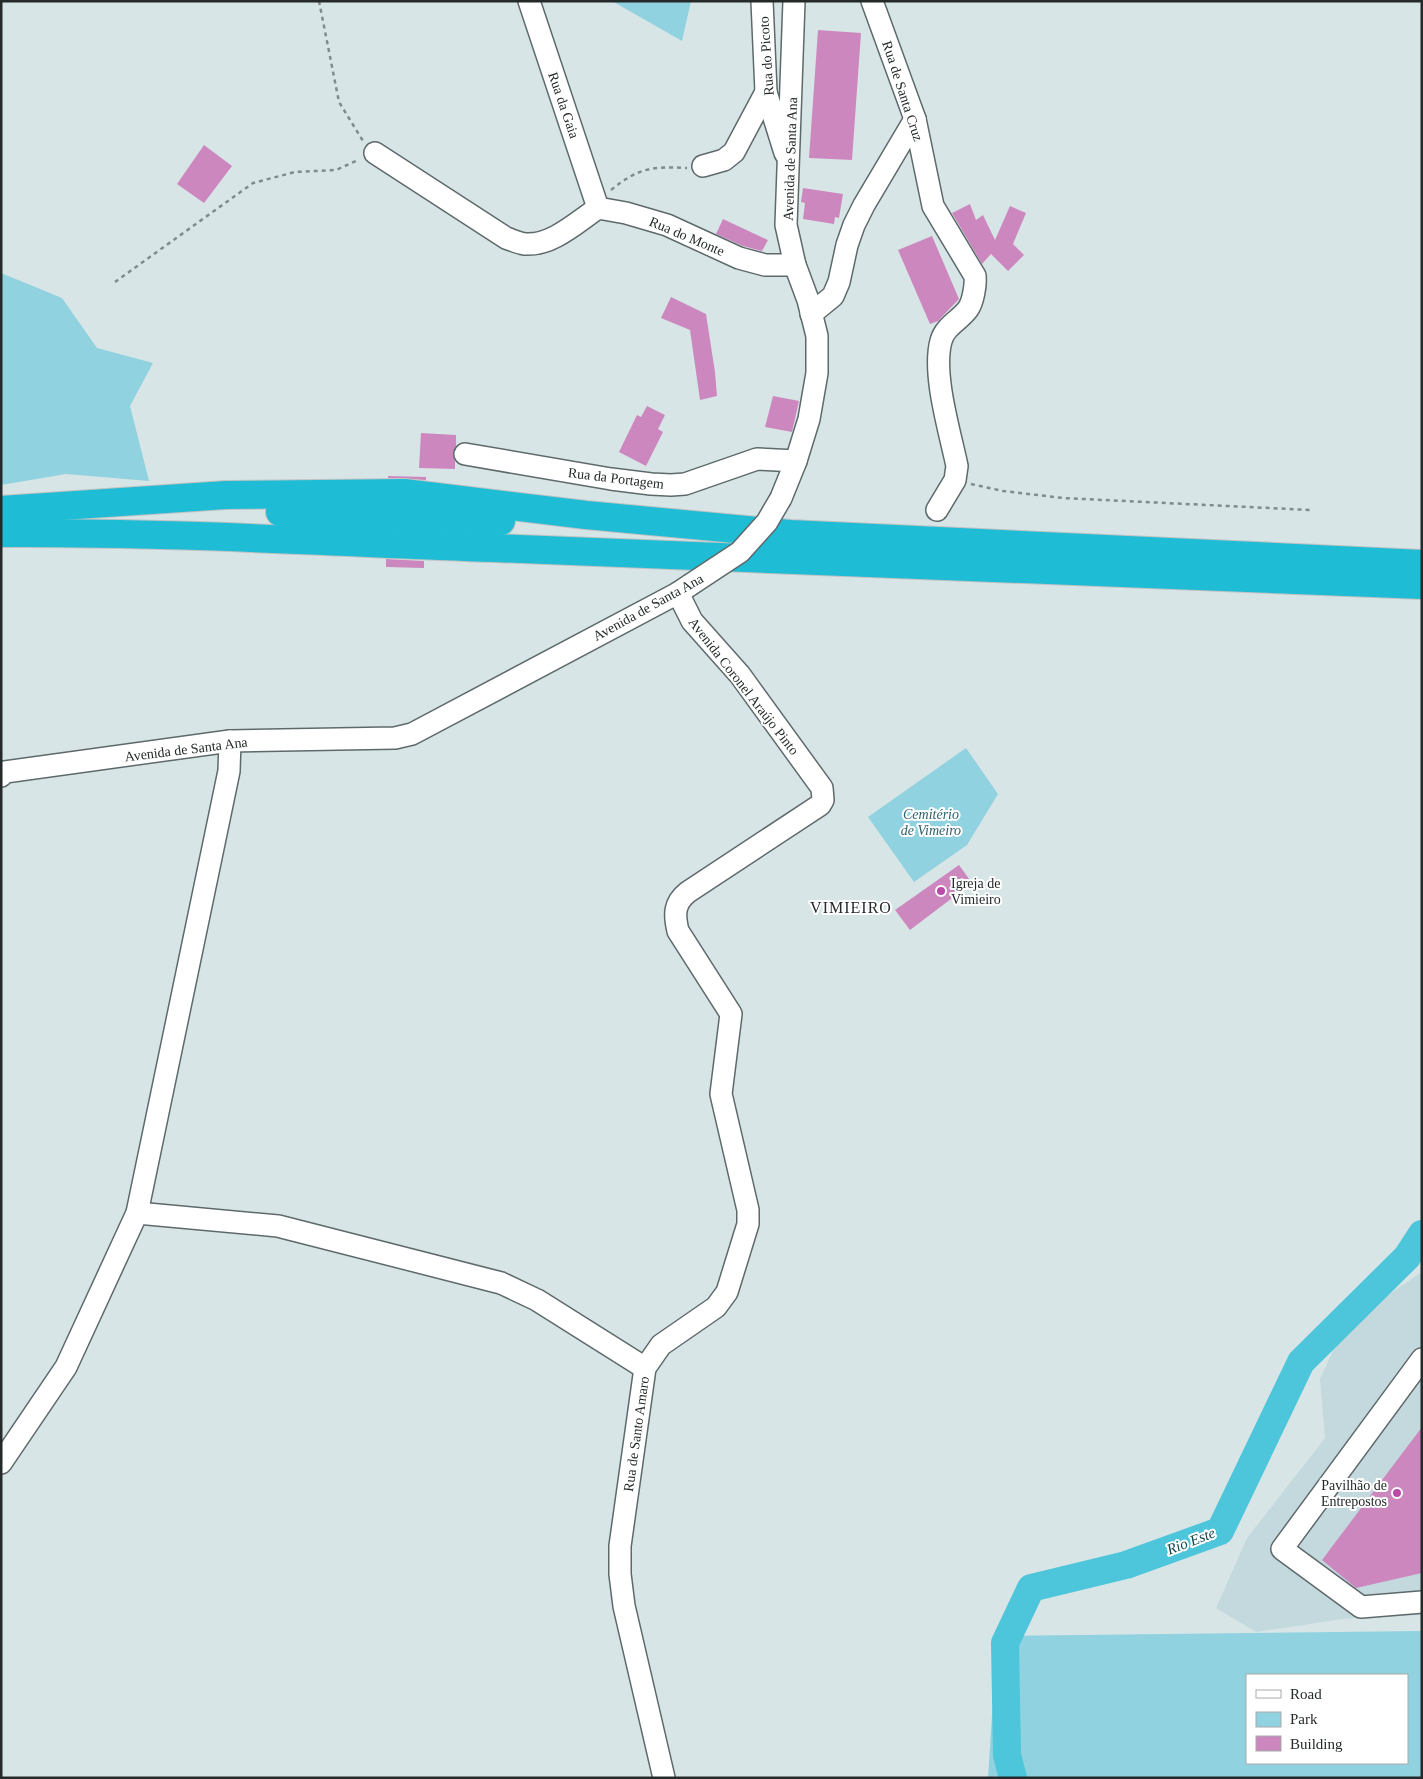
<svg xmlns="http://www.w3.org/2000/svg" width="1423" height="1779" viewBox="0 0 1423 1779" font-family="Georgia,serif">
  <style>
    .built { fill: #c4d9dd }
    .green { fill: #90d2df; fill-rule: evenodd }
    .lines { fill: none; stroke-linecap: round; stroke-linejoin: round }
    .river { stroke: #4dc5da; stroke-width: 28 }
    .building { fill: #cc88be }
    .minor-casing { stroke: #5e696b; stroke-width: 24 }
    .highway-casing { stroke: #c2c3c3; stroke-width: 30 }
    .path { stroke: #818a8c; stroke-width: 2.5; stroke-dasharray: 4 4; stroke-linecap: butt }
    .minor { stroke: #fff; stroke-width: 21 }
    .highway { stroke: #1fbdd5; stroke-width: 28 }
    .minor-bridge-casing { stroke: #5e696b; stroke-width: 24; stroke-linecap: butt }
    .minor-bridge { stroke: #fff; stroke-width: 21 }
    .poi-dot { fill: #ba4ba9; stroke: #fff; stroke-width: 2 }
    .labels { text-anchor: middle; stroke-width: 4; stroke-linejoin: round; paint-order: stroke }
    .street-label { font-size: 14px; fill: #24292a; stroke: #fff }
    .park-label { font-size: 14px; font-style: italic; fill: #2e6069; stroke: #fff }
    .poi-label { font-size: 14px; fill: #24292a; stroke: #fff; text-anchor: start }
    .water-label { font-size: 15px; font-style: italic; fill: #10464e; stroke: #fff }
    .quarter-label { font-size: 16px; letter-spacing: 1px; fill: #24292a; stroke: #fff }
  </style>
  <rect width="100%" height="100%" fill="#d8e5e7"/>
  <path class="built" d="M1422 1272V1615L1343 1619 1256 1632 1216 1608 1247 1538 1325 1438 1320 1379 1336 1344 1369 1308Z"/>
  <g class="green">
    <path d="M612 1H691L682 41Z"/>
    <path d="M1 273 62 298 97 348 153 363 130 406 149 481 66 474 1 485Z"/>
    <path d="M966 748 998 794 967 845 914 882 868 817Z"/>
    <path d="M1422 1631V1778H988L997 1636ZM1407 1675V1763H1247V1675Z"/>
  </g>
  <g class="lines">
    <path class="river" d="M1013 1778 1007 1755 1005 1643 1031 1588 1126 1565 1220 1531 1301 1362 1407 1257 1422 1234"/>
  </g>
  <g class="building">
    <path d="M818 30 861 33 852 160 809 158Z"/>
    <path d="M204 145 232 166 204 203 177 184Z"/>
    <path d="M803 188 843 194 839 218 835 217 834 224 803 219 805 203 801 202Z"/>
    <path d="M970 204 976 220 983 215 995 240 1010 206 1026 213 1013 244 1024 255 1008 271 991 254 982 264 952 213Z"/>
    <path d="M723 219 768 240 762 251 743 246 716 234Z"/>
    <path d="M932 236 959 299 938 321 930 324 898 250Z"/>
    <path d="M671 297 706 314 715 372 717 396 700 400 690 330 661 318Z"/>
    <path d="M773 396 799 401 792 432 765 427Z"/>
    <path d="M647 406 665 415 658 429 663 432 646 466 619 452 637 415 641 417Z"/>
    <path d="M421 433 456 435V446L453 452 455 461V469L419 468Z"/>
    <path d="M388 476 426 477V480L388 478Z"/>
    <path d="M386 559 424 561V568L386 567Z"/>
    <path d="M959 865 972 883 910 930 895 910Z"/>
    <path d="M1422 1427V1573L1356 1588 1322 1560Z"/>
  </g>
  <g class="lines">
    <defs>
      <g id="minor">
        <path d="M529 1 598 208"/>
        <path d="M762 1 766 92 785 153"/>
        <path d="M872 1 915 119 933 206 975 276C976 285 973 302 968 309 959 321 945 326 941 341 932 374 950 432 957 466L955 480 937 510"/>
        <path d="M375 153 506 238C512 240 518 243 525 244 552 246 577 222 598 208L626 213 667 225 739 258 765 265H795"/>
        <path d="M703 166 724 160 734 152 766 92"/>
        <path d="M811 314 833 296 839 282 847 245 854 225 864 205 915 119"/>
        <path d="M465 454 611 479 651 484 671 485 685 484 757 459 796 461"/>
        <path d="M781 498 796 461 809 419 817 373V336L808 300 795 265 786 225 794 1"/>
        <path d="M1 776 5 772 230 741 395 738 412 734 678 593 690 585"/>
        <path d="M137 1213 278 1226 501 1283 537 1300 645 1368"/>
        <path d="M1422 1359 1282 1549 1361 1607 1422 1602"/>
        <path d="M1 1463 66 1367 137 1213 229 771 230 741"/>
        <path d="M664 1778 624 1606 620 1574V1546L645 1368 661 1345 716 1307 727 1292 748 1224V1210L721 1094 731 1014 678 931C674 914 674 903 688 892L820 805 823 800 822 788 740 675 692 621 678 593"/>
      </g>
      <g id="highway">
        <path d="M1 510 226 495 404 493 586 515 790 534 1422 564"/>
        <path d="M280 512 501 521"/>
        <path d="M1 533C166 532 330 542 494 548 803 560 1112 573 1422 585"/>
      </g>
    </defs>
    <use href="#minor" class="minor-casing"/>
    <use href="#highway" class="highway-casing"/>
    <g class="path">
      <path d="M319 1 339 102 363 141"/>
      <path d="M611 190C638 168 652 166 687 168"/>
      <path d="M115 282 253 183 295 172 336 170 358 160"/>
      <path d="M971 484 1003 491 1063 498 1310 510"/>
    </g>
    <use href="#minor" class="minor"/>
    <use href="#highway" class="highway"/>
    <defs>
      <path id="minor-bridge" d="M690 585 740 552 767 522 781 498"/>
    </defs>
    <use href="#minor-bridge" class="minor-bridge-casing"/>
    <use href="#minor-bridge" class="minor-bridge"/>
  </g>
  <g class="poi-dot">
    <circle cx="941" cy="891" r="5"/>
    <circle cx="1397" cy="1493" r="5"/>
  </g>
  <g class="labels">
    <g class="street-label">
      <text transform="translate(766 56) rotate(-94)" y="5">Rua do Picoto</text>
      <text transform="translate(903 91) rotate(72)" y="5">Rua de Santa Cruz</text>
      <text transform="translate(564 105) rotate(71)" y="5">Rua da Gaia</text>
      <text transform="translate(790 159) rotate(-88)" y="5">Avenida de Santa Ana</text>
      <text transform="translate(687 236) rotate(23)" y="5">Rua do Monte</text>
      <text transform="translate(616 478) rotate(7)" y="5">Rua da Portagem</text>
      <text transform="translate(648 607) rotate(-29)" y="5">Avenida de Santa Ana</text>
      <text transform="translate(744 686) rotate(52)" y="5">Avenida Coronel Araújo Pinto</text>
      <text transform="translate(186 749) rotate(-7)" y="5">Avenida de Santa Ana</text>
      <text transform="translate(636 1434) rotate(-82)" y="5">Rua de Santo Amaro</text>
    </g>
    <g class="park-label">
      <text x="931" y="819">Cemitério<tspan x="931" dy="16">de Vimeiro</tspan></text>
    </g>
    <g class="poi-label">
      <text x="951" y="888">Igreja de<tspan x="951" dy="16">Vimieiro</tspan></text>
      <text x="1387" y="1490" text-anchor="end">Pavilhão de<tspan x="1387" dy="16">Entrepostos</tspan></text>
    </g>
    <g class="water-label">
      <text transform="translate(1191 1541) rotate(-21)" y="5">Rio Este</text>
    </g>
    <g class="quarter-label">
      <text x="851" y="913">VIMIEIRO</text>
    </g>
  </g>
  <rect width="1423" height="1779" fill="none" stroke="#24292a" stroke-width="5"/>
  <rect x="1246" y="1674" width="162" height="90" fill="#ffffff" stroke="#a7a9aa"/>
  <rect x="1256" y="1690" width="25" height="8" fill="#ffffff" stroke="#a7a9aa"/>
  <text x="1290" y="1699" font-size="15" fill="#24292a">Road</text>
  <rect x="1256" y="1712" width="25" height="15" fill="#90d2df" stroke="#a7a9aa"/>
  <text x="1290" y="1724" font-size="15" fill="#24292a">Park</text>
  <rect x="1256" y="1736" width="25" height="15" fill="#cc88be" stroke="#a7a9aa"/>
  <text x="1290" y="1749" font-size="15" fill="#24292a">Building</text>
</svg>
